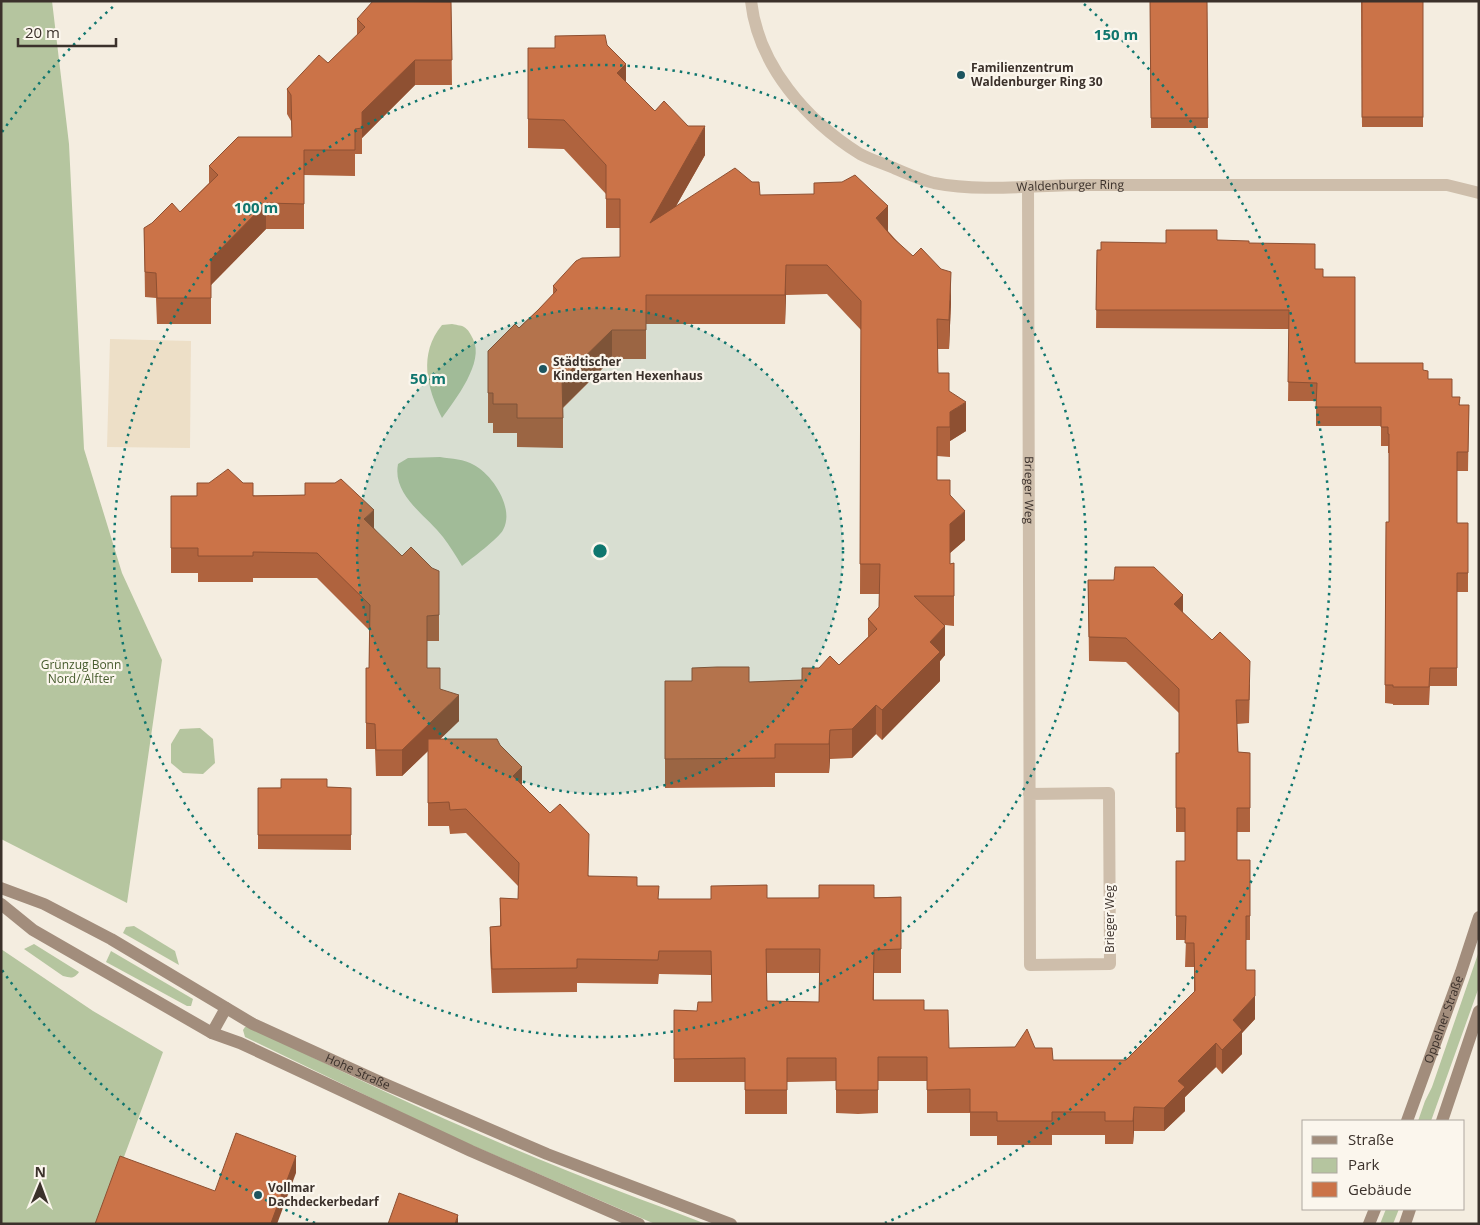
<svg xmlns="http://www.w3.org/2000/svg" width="1480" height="1225" viewBox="0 0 1480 1225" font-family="'Open Sans',sans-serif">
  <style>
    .green { fill: #b5c59f }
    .plaza { fill: #eddfc7 }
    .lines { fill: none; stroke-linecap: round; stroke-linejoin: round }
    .street { stroke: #cebeab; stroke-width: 12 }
    .secondary { stroke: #a28d7c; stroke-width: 12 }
    .wall { fill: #af633e; fill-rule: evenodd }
    .shaded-wall { fill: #8e5032 }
    .building { fill: #cb7348; stroke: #8e5032; fill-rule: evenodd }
    .ring { fill: none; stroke: #0f766e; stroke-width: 2.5; stroke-dasharray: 2.5 5 }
    .poi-dot { fill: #1d555f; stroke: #fbf6ed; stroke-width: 2 }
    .labels { text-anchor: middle; stroke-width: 4.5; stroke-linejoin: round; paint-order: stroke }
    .poi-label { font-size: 12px; font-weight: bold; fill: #3b312b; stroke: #fbf6ed; text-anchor: start }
    .street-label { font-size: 12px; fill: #3b312b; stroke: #fbf6ed }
    .park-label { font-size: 12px; fill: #465b2d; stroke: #fbf6ed }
    .centre { fill: #0f766e; stroke: #fbf6ed; stroke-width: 2.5 }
    .ring-label { font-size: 15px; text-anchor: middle; font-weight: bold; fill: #0f766e; stroke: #fbf6ed; stroke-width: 4.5; stroke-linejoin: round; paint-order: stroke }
  </style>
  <rect width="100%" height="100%" fill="#f4ede0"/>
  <g class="green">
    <path d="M1 1H52L69 144 84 449 122 573 162 660 127 903 1 839Z"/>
    <path d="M452 324C455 325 461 325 464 327 468 329 471 335 473 339 485 362 455 400 442 418 427 388 418 354 442 325Z"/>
    <path d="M440 457C452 459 464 459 474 465 493 475 515 509 503 530 499 538 471 559 462 566 456 556 450 546 443 537 426 515 392 495 398 464L408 458Z"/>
    <path d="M200 728 213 739 215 763 203 774 183 773 171 763V744L180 729Z"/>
    <path d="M134 926 175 951 179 965 123 933 126 927Z"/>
    <path d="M34 944 79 972C74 979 71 978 63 976L24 949Z"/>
    <path d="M1 949 93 1011 163 1052 99 1224H1Z"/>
    <path d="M111 951 193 999 191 1006H187L106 962Z"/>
    <path d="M1479 951V987L1431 1121H1418L1425 1101 1432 1087Z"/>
    <path d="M245 1027H251C356 1079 460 1128 568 1171 614 1190 660 1206 706 1224H655L448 1135 245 1037 243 1030Z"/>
    <path d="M1386 1209H1399L1393 1224H1380Z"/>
  </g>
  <path class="plaza" d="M110 339 191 341 190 448 107 447Z"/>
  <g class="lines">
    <g class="street">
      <path id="s1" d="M751 1C758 65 807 121 860 154 871 160 885 164 896 169 908 174 921 180 934 183 985 193 1043 184 1095 185 1213 185 1330 186 1447 185L1479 193"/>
      <path id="s2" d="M1028 186 1030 965 1110 964 1109 793 1029 794"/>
    </g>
    <g class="secondary">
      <path id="s3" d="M1 888 44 904 111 939 253 1024 380 1082 547 1154 731 1224"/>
      <path d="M1 904 33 930 212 1033 240 1043 471 1151 639 1224"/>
      <path d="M212 1033 226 1008"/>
      <path id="s4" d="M1407 1121 1461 972 1479 917"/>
      <path d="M1442 1121 1479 1011"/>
      <path d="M1369 1224 1375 1209"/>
      <path d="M1405 1224 1410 1209"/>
    </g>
  </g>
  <g class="wall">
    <path d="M1150 1H1207L1208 128H1151Z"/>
    <path d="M1361 1H1423V127H1362Z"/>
    <path d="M424 2H451L452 85H415L362 138V154H355V176L304 175V229H266L211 285V324H157L156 298 145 297 144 228 180 212 209 183V166L292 137 291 121 287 114V89L328 63 357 36V19Z"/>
    <path d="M528 48H555L626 82 655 111 705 155 676 206 760 195 888 231 951 302 949 349H937L938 373 949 391 966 431 950 441V457L937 456V480L950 495 965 540 950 553V564L954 563V626L945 625V655L940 661V681L882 740 876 734 852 758 830 759 829 773H775V787L665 788V681L749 682 802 680 819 668 839 665 868 637V619L879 607 880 594H860L861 330 827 294 786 295 785 324H646V359H612L563 408V448L517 447V433H493V423H488V351L519 328 538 310 553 295V286L620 257V228H606V194L564 149 528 148Z"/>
    <path d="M1217 240 1249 243 1315 269 1323 277 1355 363 1423 370 1428 379 1452 397 1460 405H1469L1468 471H1457V523H1468V592H1457V686H1430L1429 705H1393V704L1385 703 1386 522H1389V453H1388V446H1381V426H1316V401H1288L1289 329 1096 328 1097 250 1166 243Z"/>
    <path d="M305 495 374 528 439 615V641H427V668L459 721 440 739 522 785 589 876 637 886 659 899H711L767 898 901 897V973H874V1000L924 1010 949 1048H1035L1053 1060H1126L1194 992V967H1185L1186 940H1176V861H1185V832H1176V753H1179V713L1126 662 1089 661 1088 580 1183 613 1250 685 1249 723 1237 724 1238 752 1250 753V832H1237V860H1250V940H1246V970L1255 1019 1242 1033V1054L1222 1074 1216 1067 1197 1085 1185 1097V1111L1164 1131H1134L1133 1144H1105V1135H1052V1145H997V1136H970V1113H927V1081H878V1113L858 1114 836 1113V1081L787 1082V1114H745V1082H674V1010L697 1011 712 1002 711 975 659 974 658 984 577 983V992L492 993 490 951V927L500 926V898L518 899V886L466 833 450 834 449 826H428V751L402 776H376L375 749H366V668H369V630L317 578H253V582H198V573H171V496ZM767 973H819V1002L767 1001Z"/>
    <path d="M327 787 351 788V850L258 849V788Z"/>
  </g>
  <g class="shaded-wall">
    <path d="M415 60V85L362 138V112Z"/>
    <path d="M626 64V93L617 73Z"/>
    <path d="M705 126V155L650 252V223Z"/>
    <path d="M266 203V229L211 285V259Z"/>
    <path d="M888 206V235L876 218Z"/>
    <path d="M786 265V295L785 324V295Z"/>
    <path d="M951 272V302L949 349V320Z"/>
    <path d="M612 330V359L562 408V379Z"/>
    <path d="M966 402V431L950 441V412Z"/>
    <path d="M374 510V535L364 519Z"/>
    <path d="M965 511V540L950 553V524Z"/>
    <path d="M1183 595V619L1174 604Z"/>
    <path d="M945 626V655L940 661V681L882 740V710L930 642Z"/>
    <path d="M459 695V721L402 776V750Z"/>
    <path d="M876 705V734L852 758V729Z"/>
    <path d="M830 730V759L829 773V744Z"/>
    <path d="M522 767V791L513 776Z"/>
    <path d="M1255 996V1019L1242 1033V1054L1222 1074V1050L1233 1020Z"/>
    <path d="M1216 1043V1067L1185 1097V1111L1164 1131V1108L1178 1081Z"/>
    <path d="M1134 1107V1131L1133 1144V1121Z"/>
    <path d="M296 1156V1173L277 1224H268Z"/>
    <path d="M458 1215V1224H455Z"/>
  </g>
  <g class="building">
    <path d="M373 1 451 2 452 60H415L362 112V128L355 129V150H304V204L266 203 211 259V298H157L156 273 145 272 144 228 152 223 172 203 180 212 218 175 209 166 238 137H292L291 95 287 89 319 55 328 63 365 27 357 19Z"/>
    <path d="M1150 1H1207L1208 118H1151Z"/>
    <rect x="1362" y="1" width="61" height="116"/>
    <path d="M605 35 607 45 626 64 617 73 655 111 664 101 688 126H705L650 223 735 168 752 182H759L760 195 814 194V183L842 182 855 175 888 206 876 218 893 238 913 256 921 248 941 269 951 272 949 320 937 319 938 373H949V391L966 402 950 412V427H937V480H950V495L965 511 950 524V564L954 563V596H914L945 626 930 642 940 652 882 710 876 705 852 729 830 730 829 744H775V758L665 759V681H692V668L717 667H749V682L802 680V668H819L830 656 839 665 877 629 868 619 879 607 880 564H860L861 301 827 265H786L785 295H646V330H612L562 379 563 418H517V404H493V393H488V351L515 324 519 328 538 310 557 290 553 286 576 261 582 258 620 257V199H606V165L564 120 528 119V48H555V36Z"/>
    <path d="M1166 230H1217V240L1249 241V243L1315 244V269H1323V277H1355V363H1423V370L1428 371V379H1452V397H1460L1459 405H1469L1468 452H1457V523H1468V573H1457V668H1430L1429 687H1393V685H1385L1386 522H1389V434H1388V427H1381V407H1316L1317 383 1288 382 1289 310H1096L1097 250H1101V242L1166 243Z"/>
    <path d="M228 469 243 483H253V496L305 495V483H335L341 479 374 510 364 519 402 556 411 547 432 568 439 571V615L427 616V668H440V689L459 695 402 750H376L375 724 366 723V668H369L370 605 317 553 253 552V556H198V548H171V496H197V483H209Z"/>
    <path d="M1115 567H1154L1183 595 1174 604 1212 640 1220 632 1250 661 1249 700H1236L1238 752 1250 753V808H1237V860H1250V916H1246V970H1255V996L1233 1020 1242 1030 1222 1050 1216 1043 1178 1081 1185 1087 1164 1108 1134 1107 1133 1121H1105V1112H1052V1121H997V1112H970V1089L927 1090V1057H878V1090H836V1058H787V1090H745V1058L674 1059V1010L697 1011 698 1002H712L711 951H659L658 960 577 959V968L492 969 490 927 501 926 500 898 518 899 519 863 466 809 450 810 449 802 428 803V739H497L500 745 522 767 513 776 550 813 560 804 589 834 588 876 637 877V886H659L658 899H711V886L767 885V898H819V885H874V898L901 897V949L874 950 873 1000H924V1010H948L949 1048 1015 1047 1027 1029 1035 1048H1052L1053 1060H1126L1195 991 1194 943H1185L1186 916H1176V861H1185V808H1176V753H1179V689L1126 638 1089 637 1088 580H1114ZM766 949H820L819 1002 767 1001Z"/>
    <path d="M281 779H327V787L351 788V835H258V788H281Z"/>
    <path d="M236 1133 296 1156 271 1223 95 1224 120 1156 215 1191Z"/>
    <path d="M399 1193 458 1215 455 1224H388Z"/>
  </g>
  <circle cx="600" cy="551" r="243" fill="#0f766e" fill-opacity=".12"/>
  <g class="ring">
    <circle cx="600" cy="551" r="243"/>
    <circle cx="600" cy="551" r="486"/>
    <path d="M315 1223A730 730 0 0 1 2 970M2 132A730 730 0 0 1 116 4M1084 4A730 730 0 0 1 885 1223"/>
  </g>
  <g class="poi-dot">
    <circle cx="961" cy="75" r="5"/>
    <circle cx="543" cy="369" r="5"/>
    <circle cx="258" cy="1195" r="5"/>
  </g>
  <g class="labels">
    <g class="poi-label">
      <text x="971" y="72">Familienzentrum<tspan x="971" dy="14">Waldenburger Ring 30</tspan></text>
      <text x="553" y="366">Städtischer<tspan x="553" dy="14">Kindergarten Hexenhaus</tspan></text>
      <text x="268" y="1192">Vollmar<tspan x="268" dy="14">Dachdeckerbedarf</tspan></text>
    </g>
    <g class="street-label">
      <text dy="4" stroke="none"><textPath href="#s1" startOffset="410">Waldenburger Ring</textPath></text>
      <text dy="4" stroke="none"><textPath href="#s2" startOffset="304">Brieger Weg</textPath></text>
      <text transform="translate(1110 919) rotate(-90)" y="4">Brieger Weg</text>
      <text dy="4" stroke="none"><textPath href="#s4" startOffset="108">Oppelner Straße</textPath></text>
      <text dy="4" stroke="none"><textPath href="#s3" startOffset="402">Hohe Straße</textPath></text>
    </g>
    <g class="park-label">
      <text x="81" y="669">Grünzug Bonn<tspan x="81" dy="14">Nord/ Alfter</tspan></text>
    </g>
  </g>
  <circle cx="600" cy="551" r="8" class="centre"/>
  <g class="ring-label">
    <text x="1116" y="40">150 m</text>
    <text x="256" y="213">100 m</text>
    <text x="428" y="384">50 m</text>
  </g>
  <rect width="1480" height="1225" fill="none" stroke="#3b312b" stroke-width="5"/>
  <rect x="1302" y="1120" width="162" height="90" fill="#fbf6ed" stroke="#aea79f"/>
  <rect x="1312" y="1136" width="25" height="8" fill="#a28d7c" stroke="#aea79f"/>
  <text x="1348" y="1145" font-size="15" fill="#3b312b">Straße</text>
  <rect x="1312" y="1158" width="25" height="15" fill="#b5c59f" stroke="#aea79f"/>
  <text x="1348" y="1170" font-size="15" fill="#3b312b">Park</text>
  <rect x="1312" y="1182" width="25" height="15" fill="#cb7348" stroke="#aea79f"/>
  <text x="1348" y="1195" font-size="15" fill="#3b312b">Gebäude</text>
  <g transform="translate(40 1185) rotate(1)" stroke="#fbf6ed" stroke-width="4" paint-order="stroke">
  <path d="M0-4L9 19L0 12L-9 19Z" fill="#3b312b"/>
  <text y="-8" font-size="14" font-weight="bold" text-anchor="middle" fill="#3b312b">N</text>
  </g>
  <path d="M18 38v8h98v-8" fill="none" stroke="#3b312b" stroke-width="2.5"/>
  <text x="25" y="38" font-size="15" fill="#3b312b" stroke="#fbf6ed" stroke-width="4" paint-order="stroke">20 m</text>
</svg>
